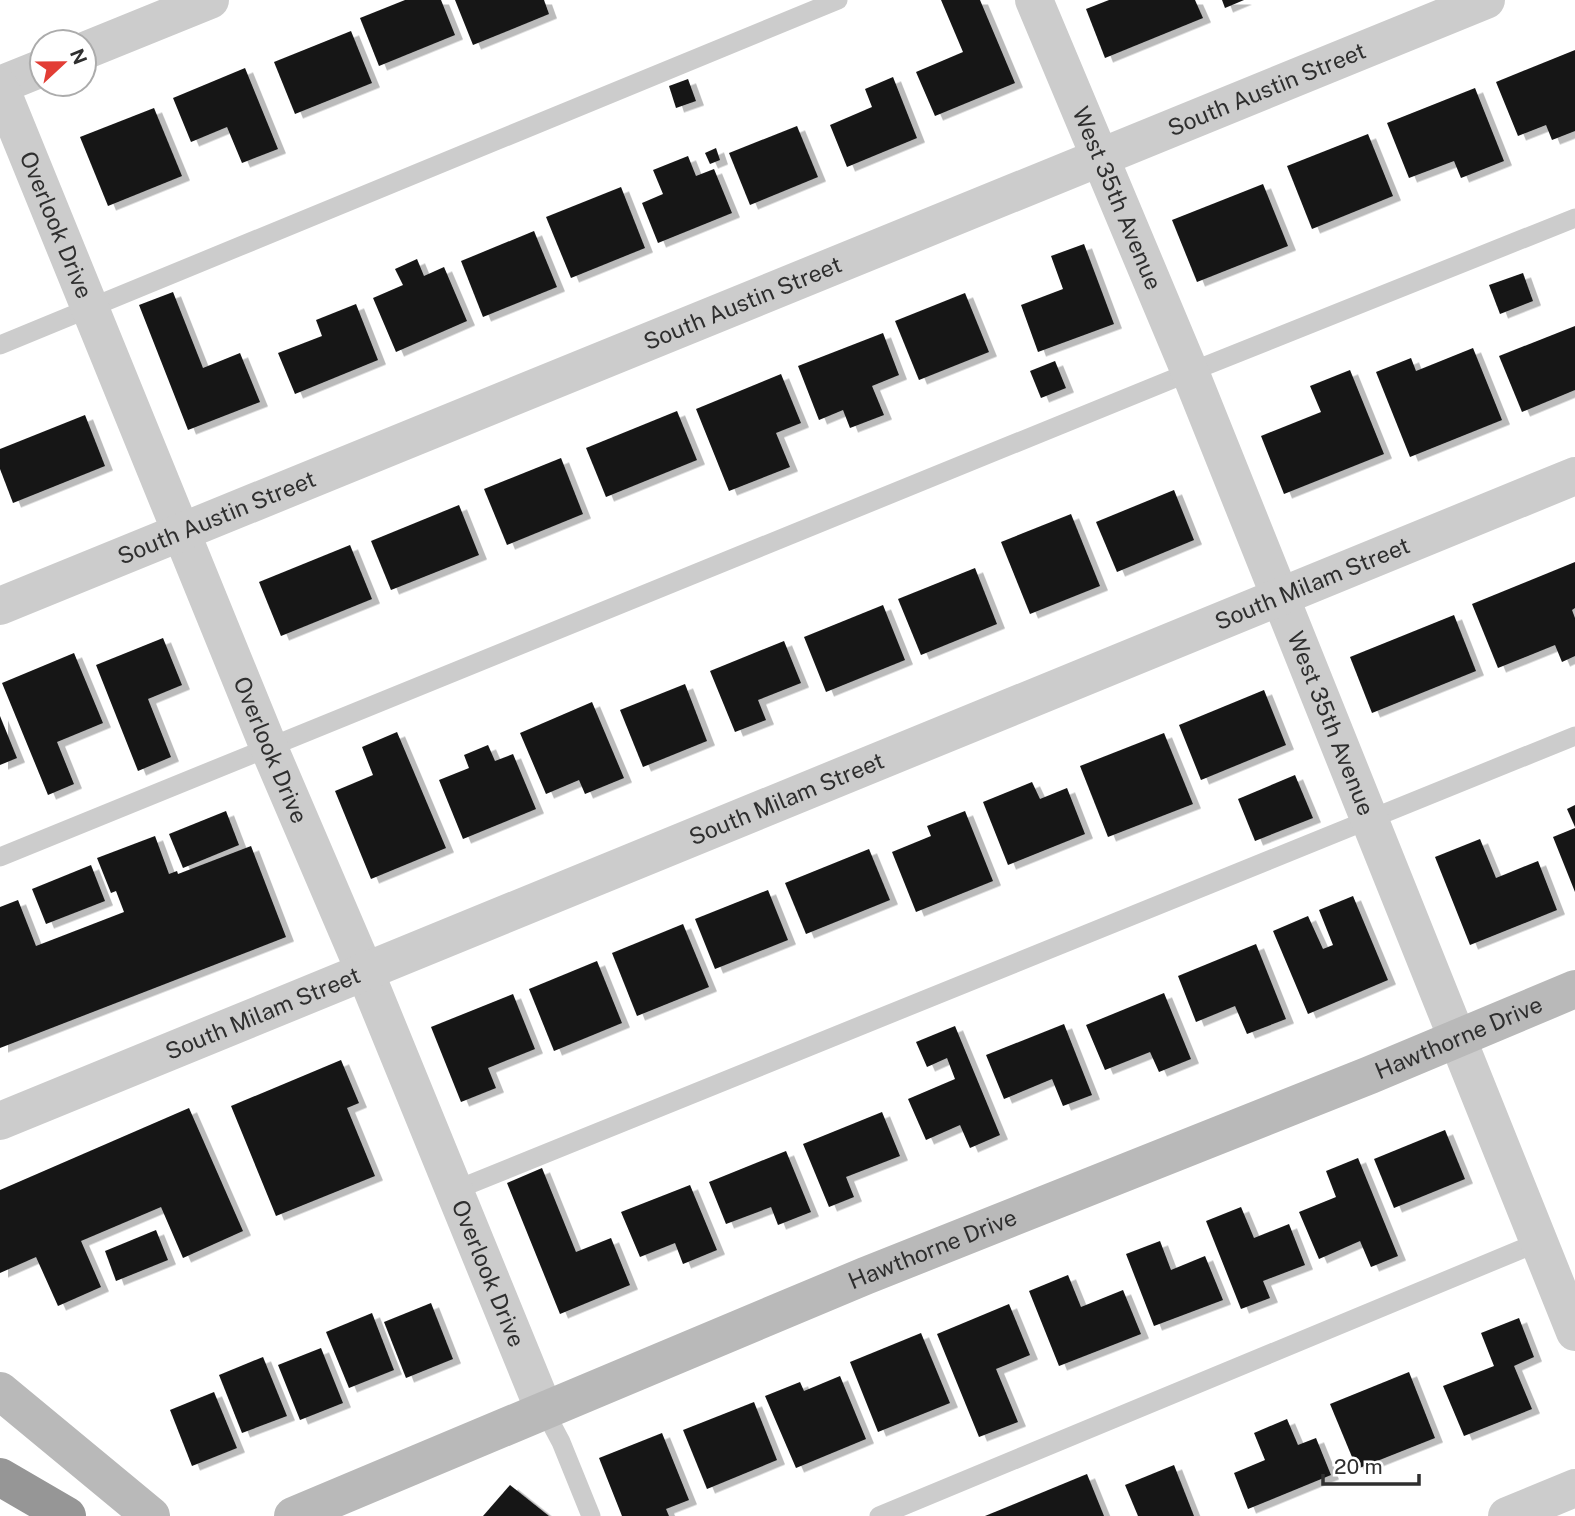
<svg xmlns="http://www.w3.org/2000/svg" width="1575" height="1516" viewBox="0 0 1575 1516" font-family="'Public Sans',sans-serif">
  <style>
    .building { fill: #161616; filter: url(#shadow) }
    .lines { fill: none; stroke-linecap: round; stroke-linejoin: round }
    .lane { stroke: #ccc; stroke-width: 19 }
    .street { stroke: #ccc; stroke-width: 38 }
    .secondary { stroke: #b9b9b9; stroke-width: 38 }
    .highway { stroke: #969696; stroke-width: 38 }
    .labels { text-anchor: middle; stroke-width: 7; stroke-linejoin: round; paint-order: stroke }
    .street-label { font-size: 23px; fill: #2f2f2f; stroke: #fff }
  </style>
  <defs>
    <filter id="shadow"><feDropShadow dx="8" dy="4.5" stdDeviation="0" flood-color="#0004"/></filter>
  </defs>
  <rect width="100%" height="100%" fill="#fff"/>
  <g class="building">
    <path d="M405 0H441L455 35 379 66 360 18Z"/>
    <path d="M455 0H544L549 14 473 45Z"/>
    <path d="M941 0H980L1015 83 935 116 916 72 963 52Z"/>
    <path d="M1109 0H1195L1203 18 1105 58 1086 9Z"/>
    <path d="M1222 0H1244L1225 8Z"/>
    <path d="M351 31 372 83 295 114 274 62Z"/>
    <path d="M1575 50V131L1552 140 1546 125 1518 136 1496 82Z"/>
    <path d="M245 68 278 149 242 163 227 127 191 142 173 98Z"/>
    <path d="M893 77 917 138 847 167 830 125 872 107 865 89Z"/>
    <path d="M688 79 696 101 676 108 669 86Z"/>
    <path d="M1475 88 1504 161 1461 178 1454 161 1409 178 1387 123Z"/>
    <path d="M154 108 182 176 108 206 80 137Z"/>
    <path d="M797 126 818 177 750 205 729 153Z"/>
    <path d="M1368 134 1393 196 1312 229 1287 166Z"/>
    <path d="M716 148 720 160 710 164 705 153Z"/>
    <path d="M688 156 696 176 714 169 732 213 658 243 642 203 663 194 653 170Z"/>
    <path d="M1263 184 1288 246 1197 282 1172 220Z"/>
    <path d="M621 187 645 248 571 278 546 217Z"/>
    <path d="M534 231 557 287 483 317 461 261Z"/>
    <path d="M1084 244 1114 324 1038 352 1021 305 1063 289 1051 256Z"/>
    <path d="M417 259 424 276 444 267 467 321 396 352 373 298 403 285 395 269Z"/>
    <path d="M1523 273 1533 301 1500 314 1489 285Z"/>
    <path d="M173 292 203 368 240 353 260 402 188 430 139 305Z"/>
    <path d="M965 293 989 352 919 380 895 321Z"/>
    <path d="M356 304 378 360 295 394 278 353 322 336 316 320Z"/>
    <path d="M1575 326V390L1522 412 1499 356Z"/>
    <path d="M883 333 899 375 872 386 884 415 850 428 843 410 819 420 798 366Z"/>
    <path d="M1473 348 1502 420 1410 457 1376 372 1411 358 1416 371Z"/>
    <path d="M1055 361 1066 388 1041 398 1030 371Z"/>
    <path d="M1350 370 1384 454 1284 494 1261 436 1321 412 1310 386Z"/>
    <path d="M781 374 801 423 776 433 790 467 729 491 696 409Z"/>
    <path d="M677 411 697 460 606 497 586 448Z"/>
    <path d="M85 415 105 466 13 503 0 469V449Z"/>
    <path d="M561 458 583 514 507 545 484 489Z"/>
    <path d="M1174 490 1194 540 1117 572 1096 522Z"/>
    <path d="M459 505 479 555 391 590 371 541Z"/>
    <path d="M1071 514 1100 586 1030 614 1001 542Z"/>
    <path d="M350 545 372 599 281 636 259 582Z"/>
    <path d="M1575 562V608L1572 610 1575 618V656L1562 662 1555 645 1498 668 1472 604Z"/>
    <path d="M975 568 997 624 921 655 898 599Z"/>
    <path d="M883 605 905 660 826 692 804 637Z"/>
    <path d="M1454 615 1476 671 1372 713 1350 657Z"/>
    <path d="M163 638 182 685 148 699 171 757 138 771 96 665Z"/>
    <path d="M784 641 801 683 758 700 766 720 735 732 710 671Z"/>
    <path d="M74 653 103 723 57 742 74 784 48 795 2 683Z"/>
    <path d="M685 684 707 741 643 767 620 710Z"/>
    <path d="M1264 690 1286 745 1201 780 1179 725Z"/>
    <path d="M592 702 624 778 585 794 579 780 546 794 520 733Z"/>
    <path d="M0 716 17 758 0 765Z"/>
    <path d="M397 732 446 848 371 879 335 791 373 775 362 747Z"/>
    <path d="M1164 733 1193 804 1108 837 1080 766Z"/>
    <path d="M488 745 495 761 513 754 536 809 463 839 439 780 469 768 464 755Z"/>
    <path d="M1295 775 1313 818 1255 841 1238 799Z"/>
    <path d="M1032 782 1040 799 1067 788 1085 834 1008 865 983 802Z"/>
    <path d="M1575 805V827L1567 809Z"/>
    <path d="M226 811 239 845 183 868 169 834Z"/>
    <path d="M965 811 993 881 916 912 892 852 931 836 927 826Z"/>
    <path d="M1575 828V892L1553 837Z"/>
    <path d="M155 836 169 874 177 871 178 874 251 846 286 937 0 1048V907L18 900 36 946 124 912 116 891 111 893 97 858Z"/>
    <path d="M1480 839 1496 878 1538 861 1557 910 1470 945 1435 857Z"/>
    <path d="M869 849 890 900 806 934 785 883Z"/>
    <path d="M91 865 105 901 46 924 32 889Z"/>
    <path d="M768 890 788 940 715 969 695 919Z"/>
    <path d="M1353 896 1388 980 1308 1014 1273 931 1308 916 1323 949 1333 945 1319 910Z"/>
    <path d="M683 924 709 987 637 1016 612 953Z"/>
    <path d="M1256 944 1286 1019 1247 1034 1235 1006 1196 1022 1178 976Z"/>
    <path d="M597 961 622 1023 554 1051 529 989Z"/>
    <path d="M1164 993 1191 1059 1159 1072 1150 1052 1105 1070 1086 1025Z"/>
    <path d="M513 994 535 1049 488 1068 496 1088 461 1102 431 1027Z"/>
    <path d="M1064 1024 1092 1095 1063 1106 1052 1079 1004 1099 986 1055Z"/>
    <path d="M955 1026 1000 1135 970 1148 960 1125 926 1140 908 1099 955 1079 947 1058 927 1067 916 1042Z"/>
    <path d="M341 1060 359 1103 347 1108 375 1176 276 1216 231 1106Z"/>
    <path d="M189 1108 243 1231 183 1258 161 1207 81 1241 101 1287 58 1306 36 1257 0 1273V1190Z"/>
    <path d="M882 1112 900 1156 846 1177 854 1197 829 1207 803 1144Z"/>
    <path d="M1445 1130 1465 1179 1394 1208 1374 1159Z"/>
    <path d="M786 1151 811 1212 778 1225 771 1207 726 1224 709 1182Z"/>
    <path d="M1358 1158 1398 1256 1371 1267 1360 1241 1319 1259 1299 1212 1336 1197 1326 1171Z"/>
    <path d="M542 1168 576 1252 611 1238 630 1285 560 1314 507 1183Z"/>
    <path d="M690 1185 717 1250 683 1264 675 1243 640 1257 621 1212Z"/>
    <path d="M1241 1207 1254 1238 1289 1224 1305 1265 1263 1281 1270 1298 1241 1309 1206 1221Z"/>
    <path d="M156 1230 168 1260 116 1281 105 1251Z"/>
    <path d="M1160 1241 1171 1270 1205 1256 1223 1300 1154 1326 1126 1254Z"/>
    <path d="M1068 1275 1081 1307 1123 1290 1141 1334 1059 1366 1029 1291Z"/>
    <path d="M431 1303 453 1359 406 1378 384 1322Z"/>
    <path d="M1009 1304 1030 1355 996 1369 1018 1422 979 1437 937 1334Z"/>
    <path d="M372 1313 394 1370 349 1388 326 1332Z"/>
    <path d="M1519 1318 1534 1357 1514 1366 1532 1409 1464 1436 1443 1386 1494 1366 1481 1333Z"/>
    <path d="M921 1333 950 1403 878 1432 850 1362Z"/>
    <path d="M321 1348 343 1403 300 1420 278 1365Z"/>
    <path d="M263 1357 287 1416 242 1433 219 1375Z"/>
    <path d="M1409 1372 1435 1438 1357 1469 1330 1404Z"/>
    <path d="M840 1376 866 1439 796 1468 765 1396 800 1382 804 1391Z"/>
    <path d="M214 1392 237 1448 192 1466 170 1410Z"/>
    <path d="M754 1402 777 1460 707 1489 683 1430Z"/>
    <path d="M1287 1419 1298 1445 1316 1438 1331 1475 1248 1509 1234 1473 1265 1460 1254 1433Z"/>
    <path d="M662 1433 689 1500 666 1509 669 1516H622L599 1458Z"/>
    <path d="M1174 1465 1194 1516H1138L1125 1485Z"/>
    <path d="M1087 1474 1104 1516H985Z"/>
    <path d="M510 1485 549 1516H483Z"/>
  </g>
  <g class="lines">
    <g class="lane">
      <path d="M0 345 838 0"/>
      <path d="M0 857 1190 372 1575 218"/>
      <path d="M453 1191 1575 736"/>
      <path d="M544 1410 561 1442 591 1516"/>
      <path d="M879 1516 1539 1242"/>
    </g>
    <g class="street">
      <path id="s1" d="M1034 0 1190 372 1575 1332"/>
      <path d="M84 51 210 0"/>
      <path d="M0 85 42 68"/>
      <path id="s2" d="M0 87 269 748 365 972 544 1410"/>
      <path id="s3" d="M0 606 1486 0"/>
      <path id="s4" d="M0 1121 1575 476"/>
      <path d="M1507 1516 1575 1488"/>
    </g>
    <g class="secondary">
      <path d="M0 1391 151 1516"/>
      <path id="s5" d="M293 1516 865 1276 1370 1075 1575 989"/>
    </g>
    <path class="highway" d="M0 1477 67 1516"/>
  </g>
  <g class="labels">
    <g class="street-label">
      <text dy="8" stroke="none"><textPath href="#s3" startOffset="1368">South Austin Street</textPath></text>
      <text dy="8" stroke="none"><textPath href="#s1" startOffset="215">West 35th Avenue</textPath></text>
      <text dy="8" stroke="none"><textPath href="#s2" startOffset="149">Overlook Drive</textPath></text>
      <text dy="8" stroke="none"><textPath href="#s3" startOffset="802">South Austin Street</textPath></text>
      <text dy="8" stroke="none"><textPath href="#s3" startOffset="234">South Austin Street</textPath></text>
      <text dy="8" stroke="none"><textPath href="#s4" startOffset="1418">South Milam Street</textPath></text>
      <text dy="8" stroke="none"><textPath href="#s1" startOffset="782">West 35th Avenue</textPath></text>
      <text dy="8" stroke="none"><textPath href="#s2" startOffset="716">Overlook Drive</textPath></text>
      <text dy="8" stroke="none"><textPath href="#s4" startOffset="850">South Milam Street</textPath></text>
      <text dy="8" stroke="none"><textPath href="#s4" startOffset="284">South Milam Street</textPath></text>
      <text dy="8" stroke="none"><textPath href="#s5" startOffset="1260">Hawthorne Drive</textPath></text>
      <text dy="8" stroke="none"><textPath href="#s5" startOffset="693">Hawthorne Drive</textPath></text>
      <text dy="8" stroke="none"><textPath href="#s2" startOffset="1283">Overlook Drive</textPath></text>
    </g>
  </g>
  <g transform="translate(63 63) rotate(68)"><circle r="33" fill="#ffffff" stroke="#acacac" stroke-width="2"/>
  <path d="M0-5L12 26L0 18L-12 26Z" fill="#e23d35"/>
  <text y="-10" font-size="19" font-weight="bold" text-anchor="middle" fill="#2f2f2f">N</text>
  </g>
  <path d="M1323 1474v10h96v-10" fill="none" stroke="#2f2f2f" stroke-width="3.5"/>
  <text x="1334" y="1474" font-size="21" fill="#2f2f2f" stroke="#ffffff" stroke-width="5" paint-order="stroke">20 m</text>
</svg>
